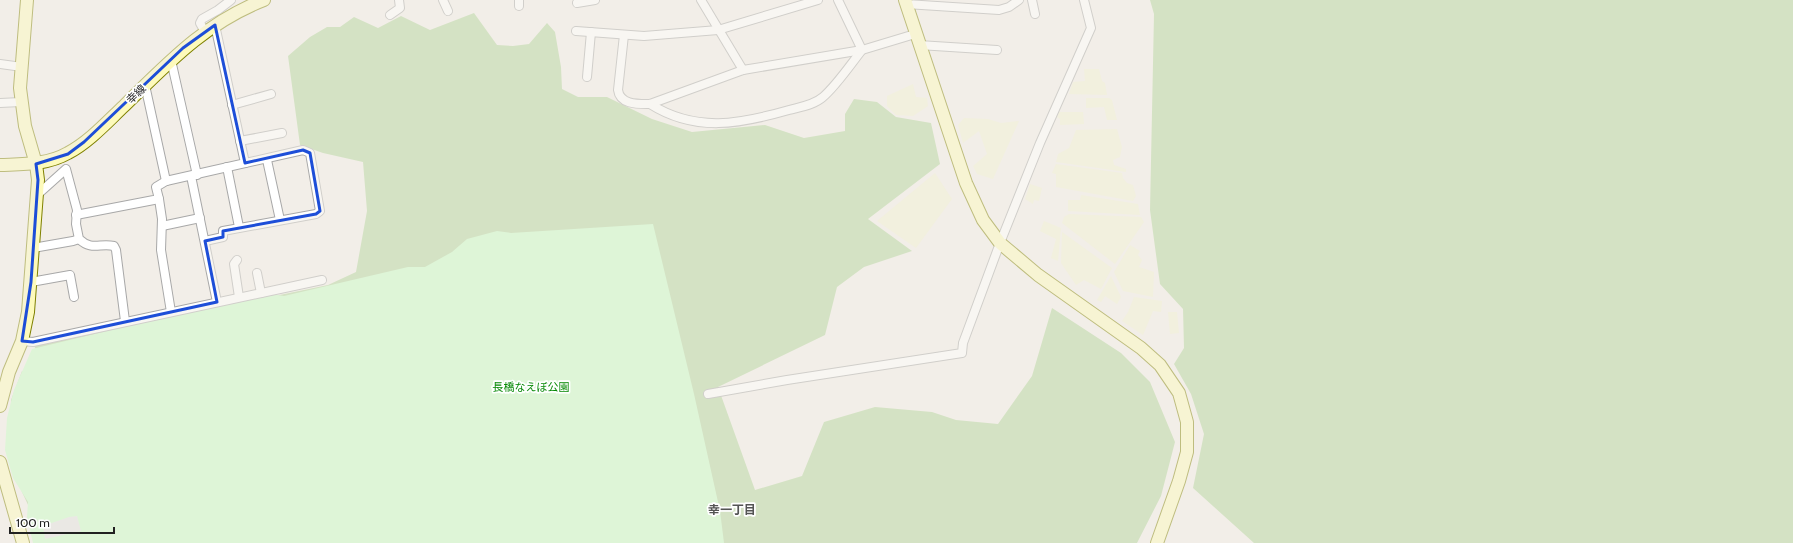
<svg xmlns="http://www.w3.org/2000/svg" width="1793" height="543" viewBox="0 0 1793 543" font-family="Cabin,'Noto Sans JP',sans-serif">
  <style>
    .farmland { fill: #f1f1d3 }
    .forest { fill: #b0d39a }
    .park { fill: #c5fdc4 }
    .parking { fill: #e1e1e1 }
    .lines { fill: none; stroke-linecap: round; stroke-linejoin: round }
    .street-casing { stroke: #a8a8a8; stroke-width: 10 }
    .secondary-casing { stroke: #7f8100; stroke-width: 14 }
    .street { stroke: #fff; stroke-width: 8 }
    .secondary { stroke: #fdfabb; stroke-width: 12 }
    .marked { fill: none; stroke: #1d4ed8; stroke-width: 3; stroke-linejoin: round }
    .labels { text-anchor: middle; stroke-width: 3.5; stroke-linejoin: round; paint-order: stroke }
    .street-label { font-size: 11px; fill: #212121; stroke: #fff }
    .park-label { font-size: 11px; fill: #078906; stroke: #fff }
    .neighbourhood-label { font-size: 12px; font-weight: bold; fill: #545454; stroke: #fff }
  </style>
  <rect width="100%" height="100%" fill="#f2eee8"/>
  <g class="farmland">
    <path d="M1084 69H1099L1102 81 1105 83 1107 95 1069 94 1073 82 1085 81Z"/>
    <path d="M913 84 916 97 927 98 928 106 913 116 896 115 887 106V96Z"/>
    <path d="M1086 98H1109L1112 100 1117 120H1107L1104 107 1086 108Z"/>
    <path d="M1058 112H1083L1084 124 1060 125V119L1057 117Z"/>
    <path d="M964 118 988 119 1001 123 1019 121 993 179 977 174 973 166 987 154 979 131 963 143 958 125Z"/>
    <path d="M1117 129 1122 147 1120 157 1113 160 1114 165 1126 169V172L1056 162 1058 154 1069 148 1076 130Z"/>
    <path d="M1056 164 1122 173 1123 178 1127 183 1133 185 1136 196 1133 201 1056 187V174L1052 173Z"/>
    <path d="M935 173 952 199 916 248 877 221Z"/>
    <path d="M1030 184 1042 188 1039 201 1034 200 1033 204 1025 199Z"/>
    <path d="M1081 195 1138 204 1140 215 1068 211V200H1080Z"/>
    <path d="M1069 214 1141 217 1144 222 1115 264 1062 223 1064 217Z"/>
    <path d="M1044 221 1061 228 1058 261 1051 258 1056 239 1040 231Z"/>
    <path d="M1062 232 1112 268 1101 289 1084 280 1076 285 1061 263Z"/>
    <path d="M1130 245 1140 251 1138 255 1142 260 1139 267 1154 272 1153 297 1123 291 1114 272Z"/>
    <path d="M1111 276 1121 297 1117 304 1105 296 1101 302 1097 300Z"/>
    <path d="M1134 297 1162 301 1161 312 1153 311 1143 335 1122 321 1128 312Z"/>
    <path d="M1168 312H1177L1179 333 1170 334Z"/>
  </g>
  <g class="forest">
    <path d="M1150 0H1793V543H1254L1193 488 1204 434 1191 394 1174 364 1184 348 1183 309 1160 284 1150 210 1154 14Z"/>
    <path d="M474 13 497 45 513 46 529 44 547 23 555 32 561 67 562 89 578 97H607L652 119 692 132 765 125 804 138 845 131V114L854 99 877 102 896 117 931 123 940 164 868 219 912 251 864 267 837 287 825 335 718 387 755 490 802 476 824 422 875 407 932 412 956 420 998 424 1032 376 1052 308 1121 353 1150 382 1175 442 1161 496 1137 543H78L36 522 22 492 10 458 11 400 22 371 30 375 51 374 34 346 328 285 356 272 367 211 363 162 323 153 300 145 288 56 310 37 327 27H340L354 17 378 28 401 16 430 30Z"/>
  </g>
  <path class="park" d="M653 224 694 394 720 511 724 543H33L27 517 28 502 13 478 5 450 7 418 14 390 32 349 265 293 284 296 408 267H425L452 252 467 239 497 231 511 233Z"/>
  <path class="parking" d="M77 516 81 531 45 539 43 526 69 517Z"/>
  <g class="lines">
    <defs>
      <g id="street">
        <path d="M443 0 448 11"/>
        <path d="M519 0V6"/>
        <path d="M701 0 743 70"/>
        <path d="M1032 0 1035 14"/>
        <path d="M577 3 595 0"/>
        <path d="M906 4 999 10 1009 7 1019 0"/>
        <path d="M390 15 400 8 399 0"/>
        <path d="M215 25 245 163"/>
        <path d="M576 31 644 36 718 30 818 0"/>
        <path d="M205 32 200 23 202 19 218 10 231 0"/>
        <path d="M624 35 618 90C620 105 638 104 650 104L743 70 862 50 915 34"/>
        <path d="M919 45 997 50"/>
        <path d="M171 60 197 175"/>
        <path d="M0 64 22 67"/>
        <path d="M587 77 591 32"/>
        <path d="M145 85 166 181"/>
        <path d="M0 103 21 102"/>
        <path d="M650 104C696 133 740 124 789 110 800 107 814 105 823 97 836 86 851 64 862 50L838 0"/>
        <path d="M232 105 271 94"/>
        <path d="M240 141 282 133"/>
        <path d="M267 160 280 220"/>
        <path d="M227 167 239 227"/>
        <path d="M191 176 217 302"/>
        <path d="M37 195 66 169 77 210 76 224 79 239C92 251 99 243 114 246L116 250 125 321"/>
        <path d="M159 199 162 219 161 250 171 312"/>
        <path d="M76 215 159 199 156 187 166 181 303 150 310 153 320 211 316 214 223 231V237L205 241"/>
        <path d="M162 226 200 218"/>
        <path d="M33 248 73 241 79 239"/>
        <path d="M237 260 234 264 239 297"/>
        <path d="M257 273 261 293"/>
        <path d="M31 282 70 275 74 297"/>
        <path d="M22 341 33 342 322 280"/>
        <path d="M708 394 787 380 962 353 963 343 1000 243 1040 143 1091 28 1084 0"/>
      </g>
      <g id="secondary">
        <path d="M905 0 966 183 983 220 1000 243 1038 275 1141 348 1160 365 1179 393 1187 422V452L1179 481 1157 543"/>
        <path d="M0 165C23 164 47 165 68 153 89 142 107 122 124 106 168 63 205 23 264 0"/>
        <path d="M0 406 9 372 22 341 28 312 38 180 36 164 25 126 20 88 27 0"/>
        <path d="M0 462 23 543"/>
      </g>
    </defs>
    <use href="#street" class="street-casing"/>
    <use href="#secondary" class="secondary-casing"/>
    <use href="#street" class="street"/>
    <use href="#secondary" class="secondary"/>
  </g>
  <path d="M0 0H1793V543H0ZM215 25 245 163 303 150 310 153 320 211 316 214 223 231V237L205 241 217 302 33 342 22 341 31 282 38 180 36 164 68 154 84 142 183 48Z" fill="#f2eee8" fill-opacity=".55" fill-rule="evenodd"/>
  <path class="marked" d="M215 25 245 163 303 150 310 153 320 211 316 214 223 231V237L205 241 217 302 33 342 22 341 31 282 38 180 36 164 68 154 84 142 183 48Z"/>
  <g class="labels">
    <g class="street-label">
      <text transform="translate(136 94) rotate(-44)" y="4">幸線</text>
    </g>
    <g class="park-label">
      <text x="531" y="391">長橋なえぼ公園</text>
    </g>
    <g class="neighbourhood-label">
      <text x="732" y="514">幸一丁目</text>
    </g>
  </g>
  <path d="M10 527v6h104v-6" fill="none" stroke="#212121" stroke-width="2"/>
  <text x="16" y="527" font-size="12" fill="#212121" stroke="#ffffff" stroke-width="3" paint-order="stroke">100 m</text>
</svg>
